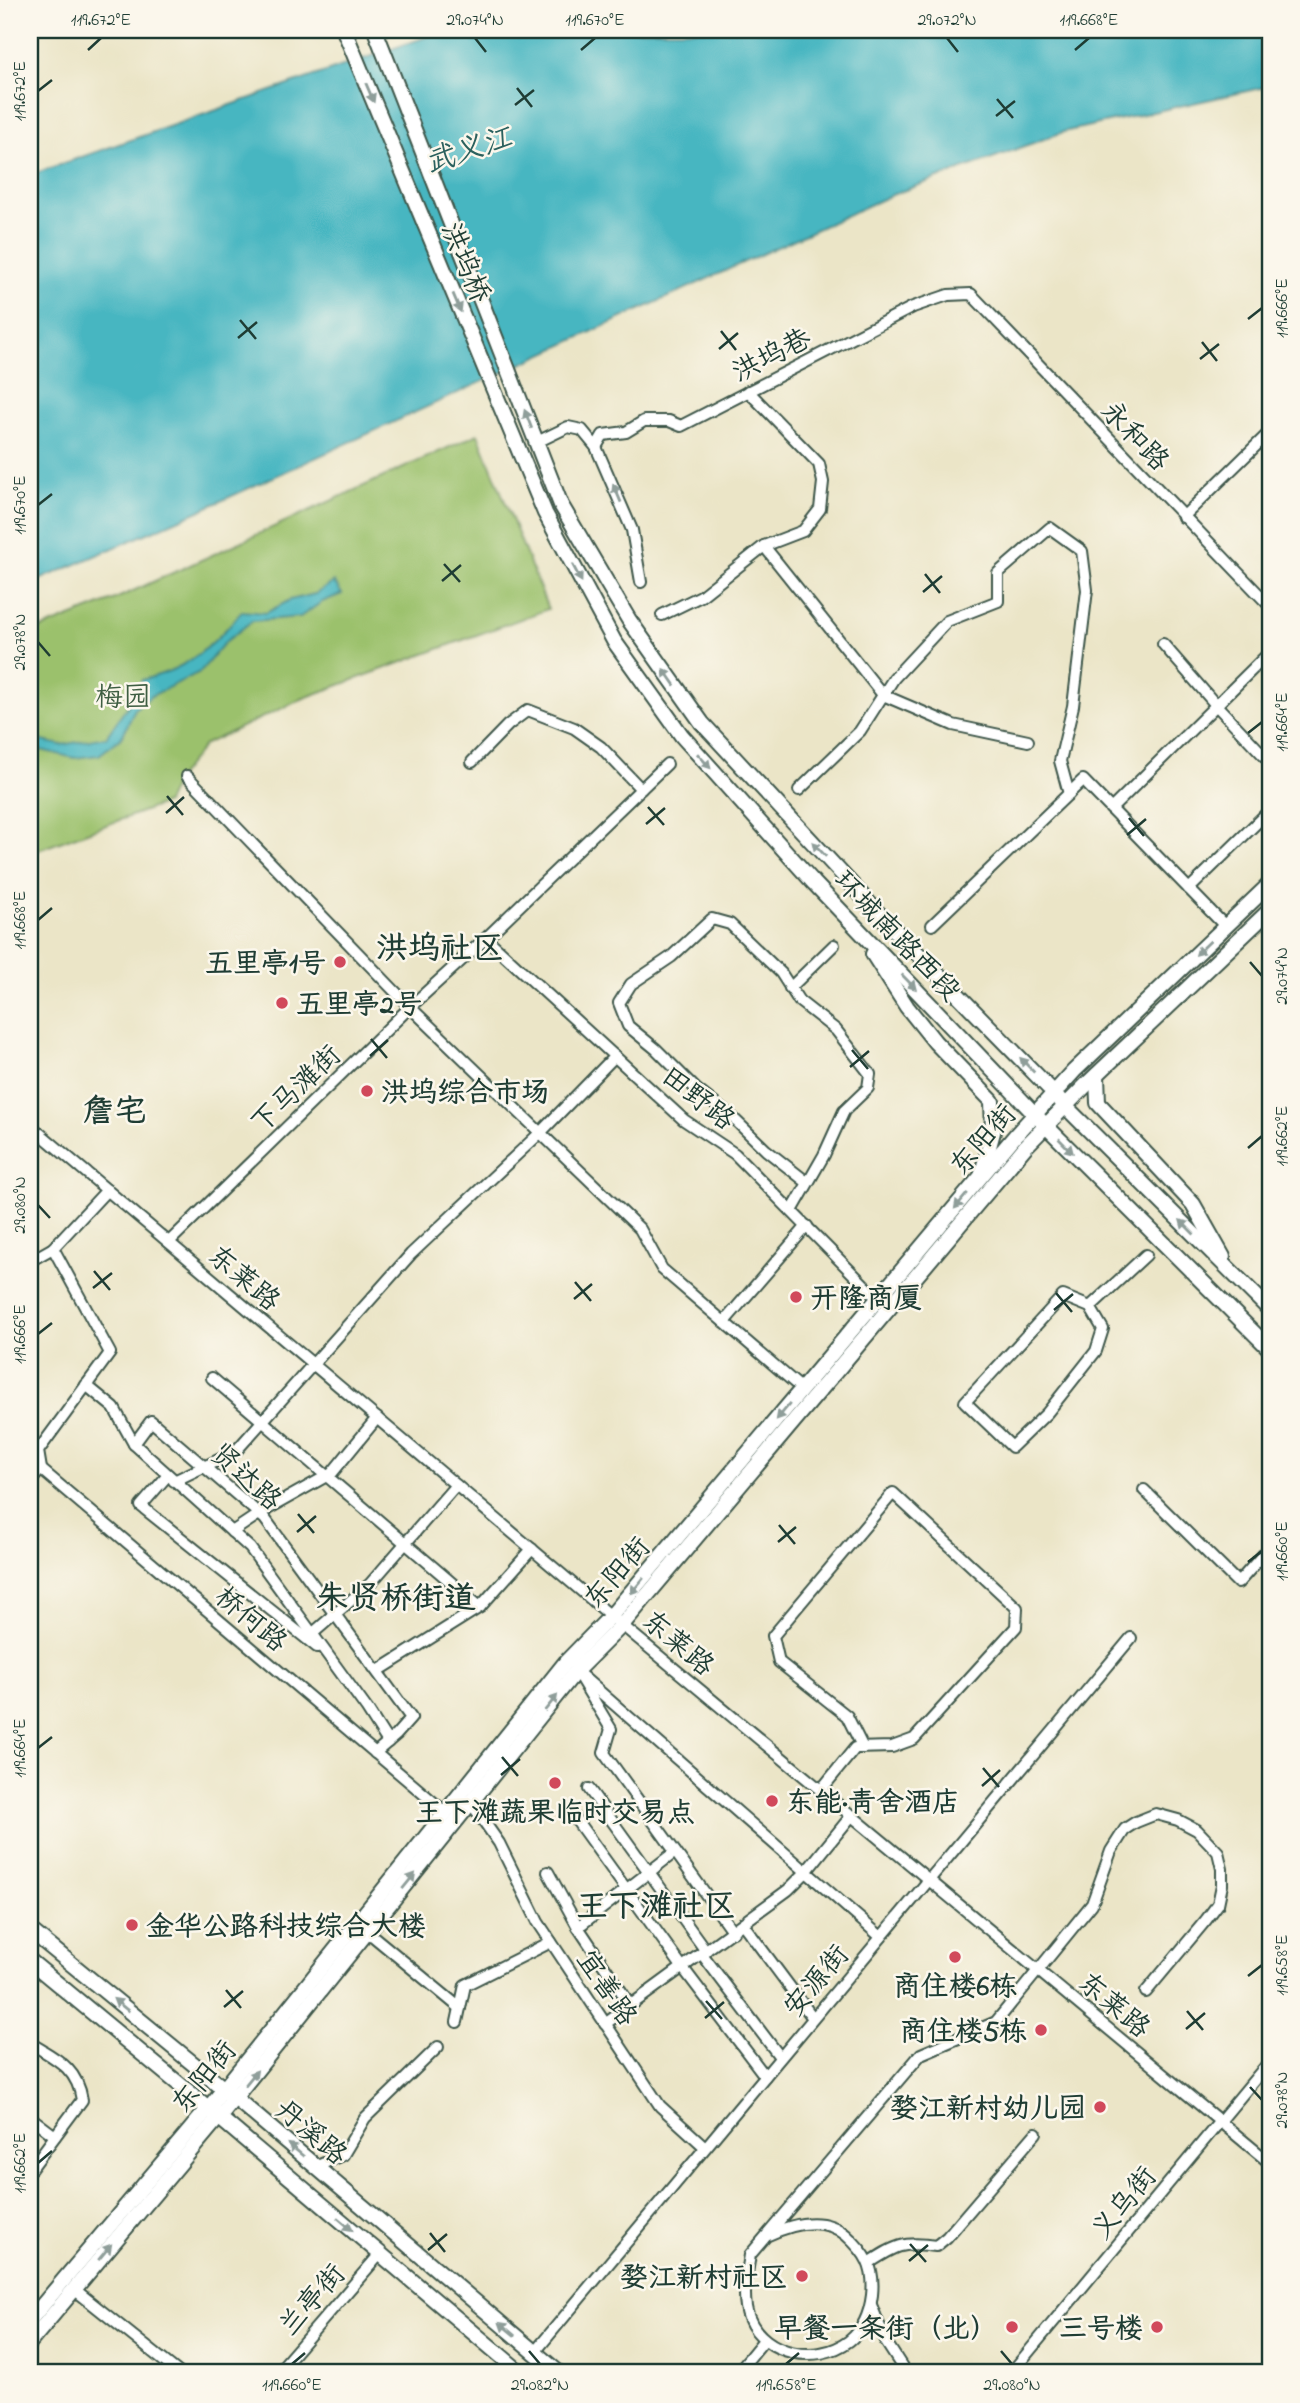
<svg xmlns="http://www.w3.org/2000/svg" width="1300" height="2403" viewBox="0 0 1300 2403" font-family="'Indie Flower','LXGW WenKai TC',sans-serif">
  <style>
    .green { fill: #9bc16c; stroke: #5d7f50; stroke-width: 2 }
    .water { fill: #47b6c1; stroke: #337a7a; stroke-width: 2 }
    .lines { fill: none; stroke-linecap: round; stroke-linejoin: round }
    .minor-casing { stroke: #3e564a; stroke-width: 14 }
    .major-casing { stroke: #3e564a; stroke-width: 18 }
    .minor { stroke: #fff; stroke-width: 10 }
    .major { stroke: #fff; stroke-width: 14 }
    .oneway { fill: #8f9e9a }
    .ticks { fill: none; stroke: #1f3d34; stroke-width: 2.5 }
    .poi-dot { fill: #d1495b; stroke: #fbf7ec; stroke-width: 2.5 }
    .labels { text-anchor: middle; stroke-width: 5; stroke-linejoin: round; paint-order: stroke }
    .street-label { font-size: 28px; fill: #1f3d34; stroke: #fbf7ec }
    .park-label { font-size: 28px; fill: #3e5e42; stroke: #fbf7ec }
    .poi-label { font-size: 28px; font-weight: bold; fill: #1f3d34; stroke: #fbf7ec; text-anchor: end }
    .water-label { font-size: 30px; font-style: italic; fill: #2b615e; stroke: #fbf7ec }
    .quarter-label { font-size: 32px; font-weight: bold; fill: #1f3d34; stroke: #fbf7ec }
    .neatline { fill: none; stroke: #1f3d34; stroke-width: 2.5 }
    .ticks-label { font-size: 18px; text-anchor: middle; fill: #1f3d34 }
  </style>
  <rect width="100%" height="100%" fill="#fbf7ec"/>
  <filter id="ink" filterUnits="userSpaceOnUse"><feTurbulence type="fractalNoise" baseFrequency=".0143" numOctaves="2"/><feDisplacementMap in="SourceGraphic" scale="14" xChannelSelector="R" yChannelSelector="G"/><feConvolveMatrix kernelMatrix="1 2 1 2 8 2 1 2 1" color-interpolation-filters="sRGB"/></filter>
  <filter id="wash" filterUnits="userSpaceOnUse"><feTurbulence type="fractalNoise" baseFrequency=".00686" numOctaves="4" result="noise"/><feDisplacementMap in="SourceGraphic" scale="28" xChannelSelector="R" yChannelSelector="G"/><feGaussianBlur stdDeviation="1.57" result="paint"/><feColorMatrix in="noise" values="0 0 0 0 0 0 0 0 0 0 0 0 0 0 0 0 0 1.4 0 .05"/><feComposite in="paint" operator="in"/></filter>
  <g filter="url(#wash)">
    <rect width="100%" height="100%" fill="#ebe5c7"/>
    <path class="green" d="M478 434 548 609 304 698 205 744 177 779 166 803 30 853V633L113 600Z"/>
    <g class="water">
      <path d="M446 30H1270V86L1063 132 889 196 201 510 30 584V175Z"/>
      <path d="M334 582 342 594 322 602 300 617 252 621 225 642 200 672 151 696 135 709 122 737 99 755 74 758 41 750 30 752V741L38 740 61 745 106 737 136 694 142 680C153 677 164 674 174 669 201 657 224 633 242 611L266 613 290 600 315 594Z"/>
    </g>
  </g>
  <g filter="url(#ink)">
    <g class="lines">
      <defs>
        <g id="minor">
          <path d="M537 442 568 427 582 430 596 447 632 530 641 582"/>
          <path d="M596 447 603 435 626 432 644 421H669L681 426 913 307 948 295 971 294 1270 606"/>
          <path d="M1183 517 1270 432"/>
          <path d="M764 546 883 695 953 725 1028 741"/>
          <path d="M662 615 701 596 764 546 803 531 820 509 823 482 819 464 748 391"/>
          <path d="M1163 644 1216 705 1270 762"/>
          <path d="M472 762 508 725 528 710 574 728 601 747 641 789"/>
          <path d="M187 776 410 1007 640 1229 662 1269 802 1389"/>
          <path d="M799 790 860 731 894 678 947 621 998 601V573L1050 528 1082 551 1087 590 1073 706 1060 761 1069 794"/>
          <path d="M1111 809 1270 652"/>
          <path d="M1189 889 1270 810"/>
          <path d="M932 925 1083 780 1226 927"/>
          <path d="M486 938 684 1120 735 1154 878 1299"/>
          <path d="M790 988 834 945"/>
          <path d="M30 1125 611 1616 1270 2163"/>
          <path d="M792 1211 824 1155 844 1111 868 1088 870 1074 836 1030 799 1001 781 973 730 924 712 919 671 957 631 984 619 1003 628 1026 656 1049 696 1089 733 1118 766 1150 808 1183"/>
          <path d="M169 1242 410 1007 486 938 667 764"/>
          <path d="M30 1261 53 1248 107 1190"/>
          <path d="M1090 1307 1103 1329 1096 1351 1047 1413 1012 1447 965 1402 1063 1296 1090 1307 1146 1255"/>
          <path d="M724 1322 807 1226"/>
          <path d="M212 1378 480 1607"/>
          <path d="M86 1385 114 1408 134 1444 151 1421 265 1519 411 1718 396 1735 375 1753"/>
          <path d="M134 1444 250 1548 367 1709 388 1742"/>
          <path d="M30 1460 445 1812"/>
          <path d="M168 1475 141 1506 317 1647"/>
          <path d="M174 1481 235 1452 411 1254 540 1133 615 1056"/>
          <path d="M30 1482 41 1469 38 1451 110 1353 53 1248"/>
          <path d="M1144 1490 1238 1583 1270 1547"/>
          <path d="M232 1532 259 1514 332 1473 377 1418"/>
          <path d="M312 1634 370 1584 456 1485"/>
          <path d="M378 1671 480 1607 532 1549"/>
          <path d="M576 1671 881 1937"/>
          <path d="M581 1679 611 1729 604 1753 733 1932"/>
          <path d="M589 1789 706 1951"/>
          <path d="M821 1790 855 1748 892 1747 914 1739 1016 1627 1017 1608 893 1493 773 1636 779 1662 847 1716 863 1748"/>
          <path d="M471 1803 499 1843 538 1922 660 2106 705 2147"/>
          <path d="M569 1810 683 1968 765 2076"/>
          <path d="M548 1872 578 1927 631 2006"/>
          <path d="M743 1924 813 2018"/>
          <path d="M578 1927 675 1852"/>
          <path d="M368 1932 460 2008"/>
          <path d="M702 1954 780 2057"/>
          <path d="M457 2022 465 1985 551 1942"/>
          <path d="M605 2024 788 1890 805 1873 852 1815"/>
          <path d="M30 2043C56 2059 77 2067 82 2100L30 2170"/>
          <path d="M30 2117 55 2136"/>
          <path d="M315 2167 343 2155 365 2118 438 2047"/>
          <path d="M766 2236C791 2224 823 2215 846 2235 866 2253 875 2267 872 2295 870 2312 863 2330 849 2341 817 2365 764 2355 749 2318 741 2297 747 2275 750 2255L921 2054 996 2022 1092 1904 1111 1851 1125 1829 1136 1822 1156 1814 1178 1820 1197 1830 1218 1852 1222 1869V1885L1218 1904 1206 1920 1146 1992"/>
          <path d="M869 2263C895 2246 903 2241 936 2246L947 2237 1036 2133"/>
          <path d="M74 2289 179 2373"/>
          <path d="M871 2305 886 2342 906 2373"/>
          <path d="M534 2353 1131 1638"/>
          <path d="M277 2373 380 2254"/>
          <path d="M737 2373 764 2340"/>
          <path d="M1011 2373 1270 2061"/>
        </g>
        <g id="major">
          <path d="M344 30 545 513 614 641 682 736 814 883 1046 1126 1270 1349"/>
          <path d="M375 30 561 505 629 620 702 723 880 915 1054 1093 1065 1106 1270 1310"/>
          <path d="M873 954 907 1007 935 1042 992 1101 993 1132 982 1173"/>
          <path d="M1097 1075 1098 1103 1193 1204 1223 1257"/>
          <path d="M30 1930 235 2098 559 2373"/>
          <path d="M30 1961 208 2108 521 2373"/>
          <path d="M30 2320 212 2104 566 1662 611 1616 1015 1136 1074 1071 1270 884"/>
          <path d="M30 2342 223 2112 576 1671 622 1625 1025 1147 1087 1084 1270 910"/>
        </g>
      </defs>
      <use href="#minor" class="minor-casing"/>
      <use href="#major" class="major-casing"/>
      <use href="#minor" class="minor"/>
      <use href="#major" class="major"/>
    </g>
    <defs><path id="oneway-solid" d="M-6-.8H1V-3.2L6.5 0L1 3.2V.8H-6Z" transform="scale(1.75)"/></defs>
    <g class="oneway">
      <use href="#oneway-solid" transform="translate(370 93) rotate(67)"/>
      <use href="#oneway-solid" transform="translate(457 303) rotate(67)"/>
      <use href="#oneway-solid" transform="translate(528 419) rotate(-111)"/>
      <use href="#oneway-solid" transform="translate(617 493) rotate(-113)"/>
      <use href="#oneway-solid" transform="translate(577 573) rotate(62)"/>
      <use href="#oneway-solid" transform="translate(669 677) rotate(-125)"/>
      <use href="#oneway-solid" transform="translate(704 761) rotate(48)"/>
      <use href="#oneway-solid" transform="translate(819 849) rotate(-133)"/>
      <use href="#oneway-solid" transform="translate(1203 948) rotate(136)"/>
      <use href="#oneway-solid" transform="translate(909 982) rotate(46)"/>
      <use href="#oneway-solid" transform="translate(1027 1065) rotate(-134)"/>
      <use href="#oneway-solid" transform="translate(1066 1146) rotate(45)"/>
      <use href="#oneway-solid" transform="translate(961 1201) rotate(130)"/>
      <use href="#oneway-solid" transform="translate(1187 1227) rotate(-135)"/>
      <use href="#oneway-solid" transform="translate(783 1412) rotate(130)"/>
      <use href="#oneway-solid" transform="translate(637 1586) rotate(130)"/>
      <use href="#oneway-solid" transform="translate(551 1703) rotate(-51)"/>
      <use href="#oneway-solid" transform="translate(409 1881) rotate(-51)"/>
      <use href="#oneway-solid" transform="translate(121 2005) rotate(-141)"/>
      <use href="#oneway-solid" transform="translate(251 2078) rotate(-51)"/>
      <use href="#oneway-solid" transform="translate(296 2150) rotate(-140)"/>
      <use href="#oneway-solid" transform="translate(345 2224) rotate(40)"/>
      <use href="#oneway-solid" transform="translate(105 2252) rotate(-50)"/>
      <use href="#oneway-solid" transform="translate(507 2329) rotate(-140)"/>
    </g>
  </g>
  <path class="ticks" d="M475 38 486 52M947 38 958 52M88 50 101 38M581 50 595 38M1075 50 1089 38M517 88 532 107M38 91 52 80M997 99 1013 118M515 105 534 90M996 116 1015 101M1248 319 1262 308M240 320 256 339M721 331 736 350M238 338 257 322M1202 342 1217 361M719 349 738 333M1200 359 1219 344M38 505 52 494M444 564 460 582M925 574 940 593M442 581 461 565M923 592 942 576M38 642 50 656M1248 733 1262 722M167 796 183 815M648 807 664 825M166 813 184 797M1129 818 1144 836M646 824 665 808M1127 835 1146 819M38 920 52 908M1250 962 1262 976M371 1039 387 1058M852 1050 868 1069M370 1056 388 1040M850 1067 869 1051M1248 1148 1262 1136M38 1205 50 1218M94 1271 110 1290M575 1282 591 1301M93 1288 112 1273M1056 1293 1072 1312M574 1299 592 1284M1054 1310 1073 1294M38 1334 52 1323M298 1514 314 1533M779 1525 795 1544M297 1532 316 1516M778 1542 796 1527M1248 1562 1262 1551M38 1748 52 1737M502 1757 518 1776M983 1768 999 1787M501 1775 520 1759M982 1786 1000 1770M1248 1976 1262 1965M226 1990 241 2008M706 2001 722 2019M224 2007 243 1991M1187 2011 1203 2030M705 2018 724 2002M1186 2029 1205 2013M1250 2087 1262 2100M38 2163 52 2151M430 2233 445 2252M910 2244 926 2262M428 2250 447 2234M909 2261 928 2245M529 2351 540 2364M1001 2351 1012 2364M292 2364 305 2353M786 2364 799 2353"/>
  <g class="poi-dot">
    <circle cx="340" cy="962" r="7"/>
    <circle cx="282" cy="1003" r="7"/>
    <circle cx="367" cy="1091" r="7"/>
    <circle cx="796" cy="1297" r="7"/>
    <circle cx="555" cy="1783" r="7"/>
    <circle cx="772" cy="1801" r="7"/>
    <circle cx="132" cy="1925" r="7"/>
    <circle cx="955" cy="1957" r="7"/>
    <circle cx="1041" cy="2030" r="7"/>
    <circle cx="1100" cy="2107" r="7"/>
    <circle cx="802" cy="2276" r="7"/>
    <circle cx="1012" cy="2327" r="7"/>
    <circle cx="1157" cy="2327" r="7"/>
  </g>
  <g class="labels">
    <g class="street-label">
      <text transform="translate(467 262) rotate(67)" y="10">洪坞桥</text>
      <text transform="translate(771 354) rotate(-27)" y="10">洪坞巷</text>
      <text transform="translate(1136 435) rotate(46)" y="10">永和路</text>
      <text transform="translate(898 935) rotate(46)" y="10">环城南路西段</text>
      <text transform="translate(295 1088) rotate(-44)" y="10">下马滩街</text>
      <text transform="translate(699 1097) rotate(38)" y="10">田野路</text>
      <text transform="translate(982 1139) rotate(-49)" y="10">东阳街</text>
      <text transform="translate(245 1277) rotate(40)" y="10">东莱路</text>
      <text transform="translate(247 1476) rotate(42)" y="10">贤达路</text>
      <text transform="translate(616 1572) rotate(-49)" y="10">东阳街</text>
      <text transform="translate(252 1618) rotate(40)" y="10">桥何路</text>
      <text transform="translate(679 1642) rotate(40)" y="10">东莱路</text>
      <text transform="translate(815 1980) rotate(-50)" y="10">安源街</text>
      <text transform="translate(608 1987) rotate(56)" y="10">宜善路</text>
      <text transform="translate(1115 2004) rotate(40)" y="10">东莱路</text>
      <text transform="translate(203 2076) rotate(-51)" y="10">东阳街</text>
      <text transform="translate(312 2131) rotate(40)" y="10">丹溪路</text>
      <text transform="translate(1123 2202) rotate(-51)" y="10">义乌街</text>
      <text transform="translate(311 2299) rotate(-49)" y="10">兰亭街</text>
    </g>
    <g class="park-label">
      <text x="123" y="706">梅园</text>
    </g>
    <g class="poi-label">
      <text x="326" y="972">五里亭1号</text>
      <text x="296" y="1013" text-anchor="start">五里亭2号</text>
      <text x="381" y="1101" text-anchor="start">洪坞综合市场</text>
      <text x="810" y="1307" text-anchor="start">开隆商厦</text>
      <text x="786" y="1811" text-anchor="start">东能·青舍酒店</text>
      <text x="555" y="1821" text-anchor="middle">王下滩蔬果临时交易点</text>
      <text x="146" y="1935" text-anchor="start">金华公路科技综合大楼</text>
      <text x="955" y="1995" text-anchor="middle">商住楼6栋</text>
      <text x="1027" y="2040">商住楼5栋</text>
      <text x="1086" y="2117">婺江新村幼儿园</text>
      <text x="788" y="2286">婺江新村社区</text>
      <text x="998" y="2337">早餐一条街（北）</text>
      <text x="1143" y="2337">三号楼</text>
    </g>
    <g class="water-label">
      <text transform="translate(468 149) rotate(-18)" y="10">武义江</text>
    </g>
    <g class="quarter-label">
      <text x="440" y="958">洪坞社区</text>
      <text x="114" y="1121">詹宅</text>
      <text x="396" y="1608">朱贤桥街道</text>
      <text x="656" y="1916">王下滩社区</text>
    </g>
  </g>
  <rect width="1300" height="2403" fill="none" stroke="#fbf7ec" stroke-width="77"/>
  <rect x="38" y="38" width="1224" height="2326" class="neatline"/>
  <g class="ticks-label">
    <text x="101" y="25">119.672°E</text>
    <text x="475" y="25">29.074°N</text>
    <text x="595" y="25">119.670°E</text>
    <text x="947" y="25">29.072°N</text>
    <text x="1089" y="25">119.668°E</text>
    <text transform="translate(19 91) rotate(-90)" y="6">119.672°E</text>
    <text transform="translate(1281 308) rotate(-90)" y="6">119.666°E</text>
    <text transform="translate(19 505) rotate(-90)" y="6">119.670°E</text>
    <text transform="translate(19 642) rotate(-90)" y="6">29.078°N</text>
    <text transform="translate(1281 722) rotate(-90)" y="6">119.664°E</text>
    <text transform="translate(19 920) rotate(-90)" y="6">119.668°E</text>
    <text transform="translate(1281 976) rotate(-90)" y="6">29.074°N</text>
    <text transform="translate(1281 1136) rotate(-90)" y="6">119.662°E</text>
    <text transform="translate(19 1205) rotate(-90)" y="6">29.080°N</text>
    <text transform="translate(19 1334) rotate(-90)" y="6">119.666°E</text>
    <text transform="translate(1281 1551) rotate(-90)" y="6">119.660°E</text>
    <text transform="translate(19 1748) rotate(-90)" y="6">119.664°E</text>
    <text transform="translate(1281 1965) rotate(-90)" y="6">119.658°E</text>
    <text transform="translate(1281 2100) rotate(-90)" y="6">29.078°N</text>
    <text transform="translate(19 2163) rotate(-90)" y="6">119.662°E</text>
    <text x="292" y="2390">119.660°E</text>
    <text x="540" y="2390">29.082°N</text>
    <text x="786" y="2390">119.658°E</text>
    <text x="1012" y="2390">29.080°N</text>
  </g>
</svg>
